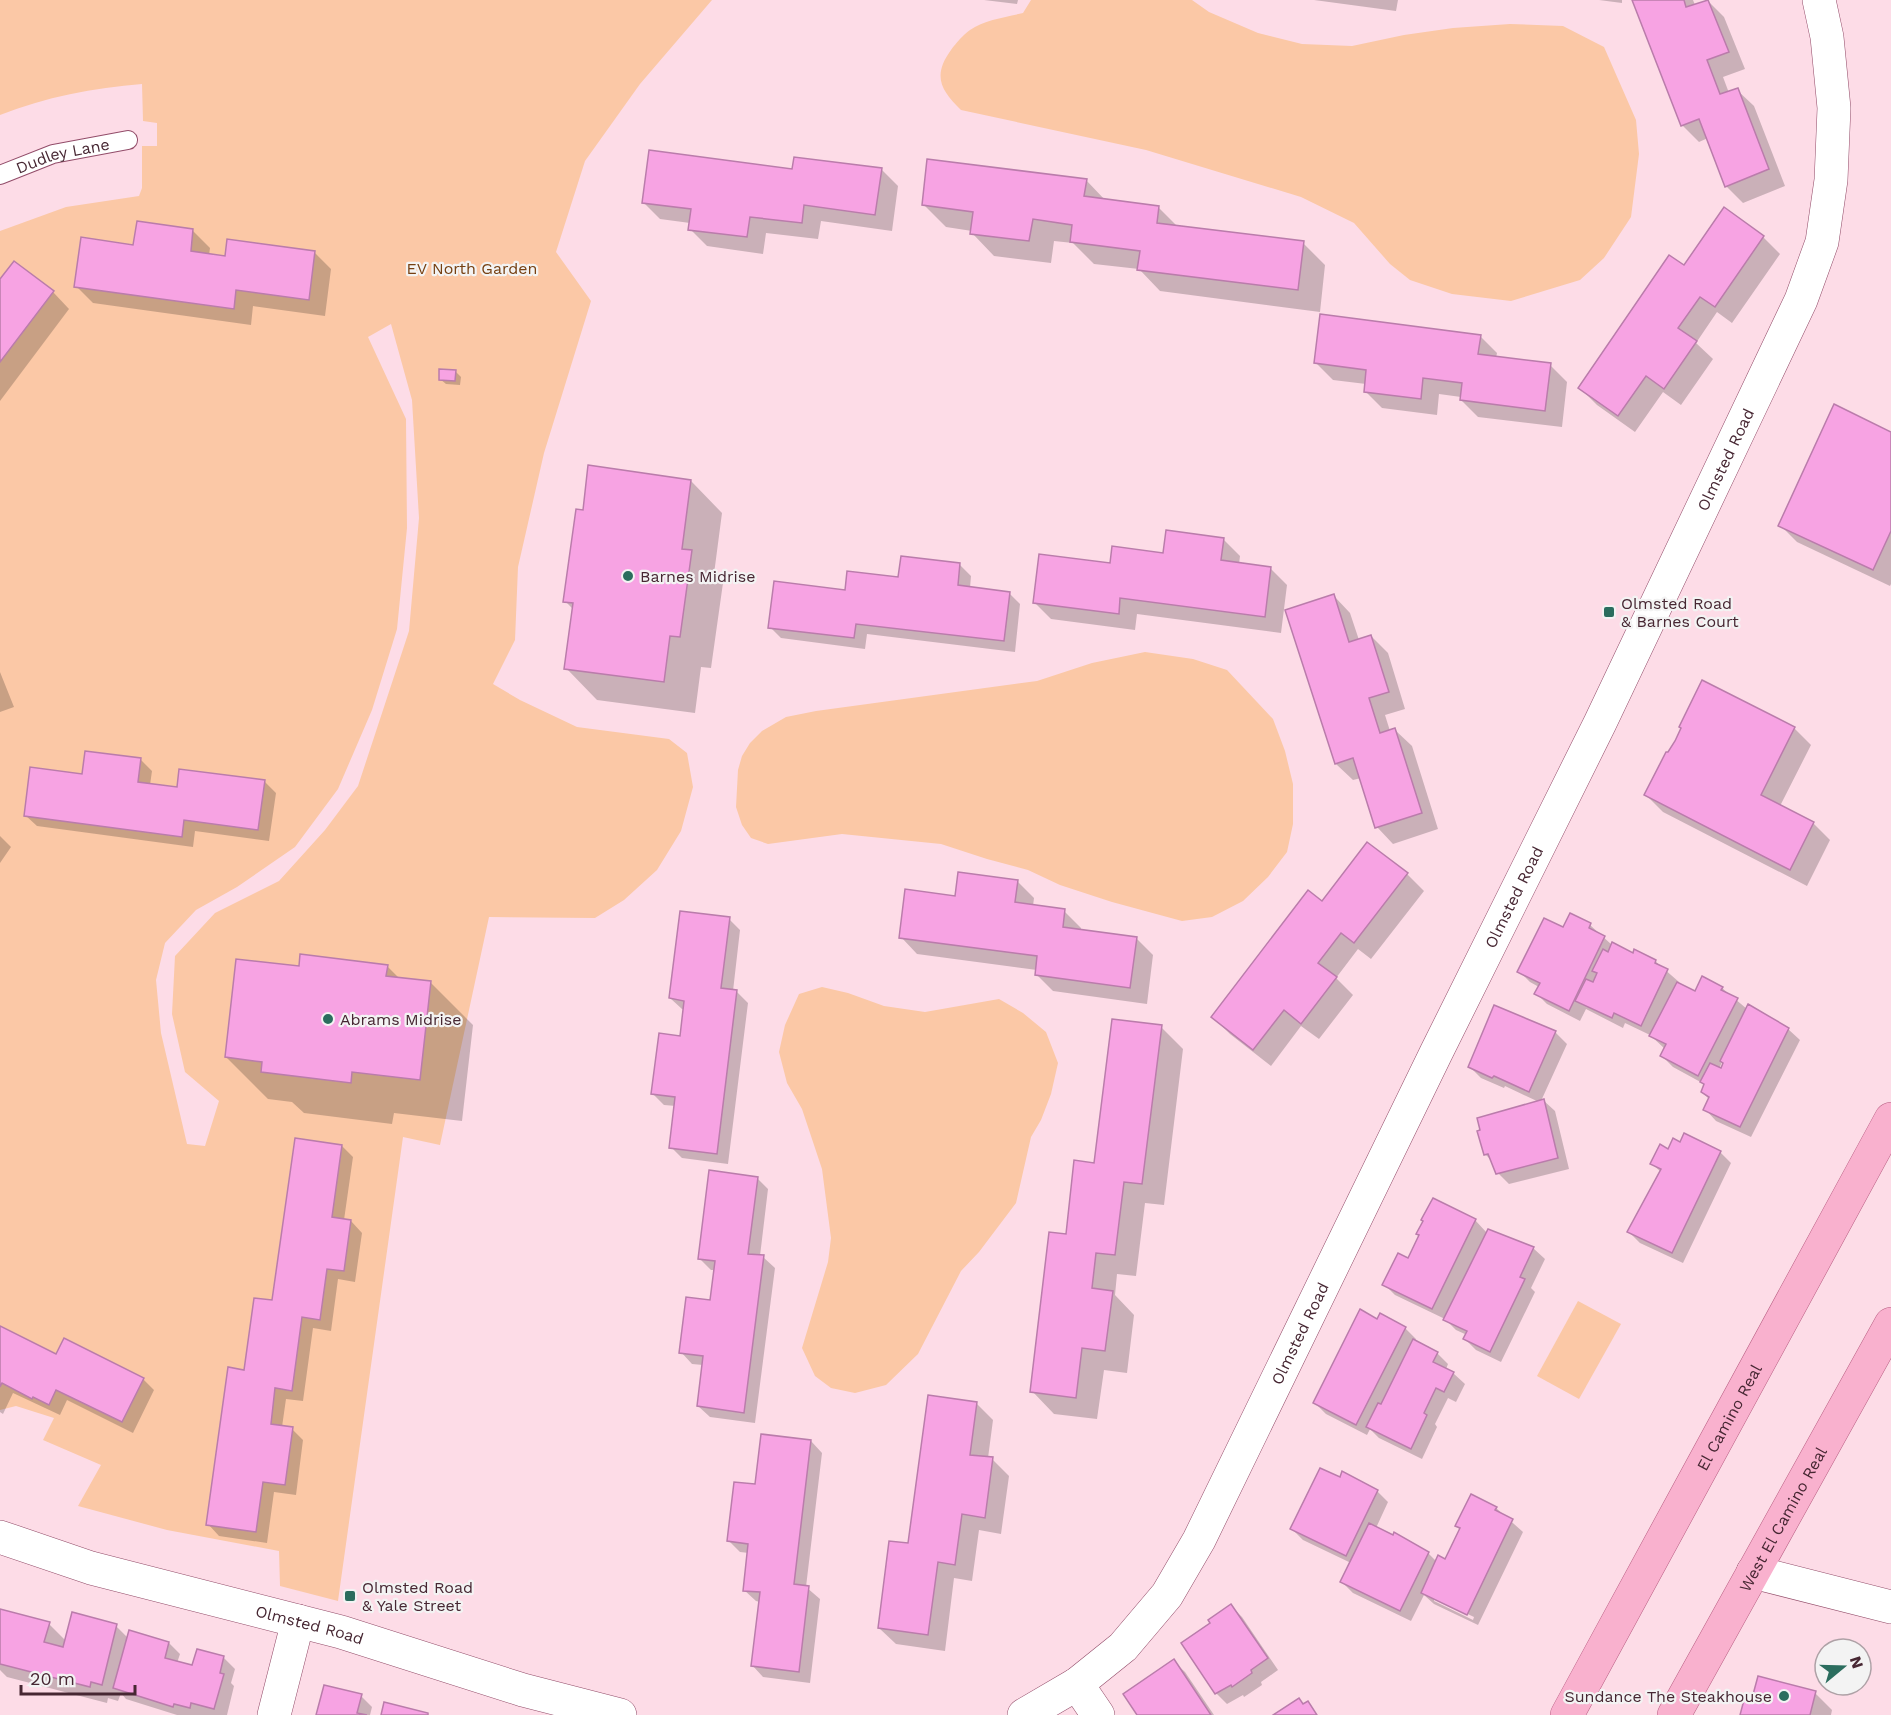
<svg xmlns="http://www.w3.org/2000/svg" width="1891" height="1715" viewBox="0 0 1891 1715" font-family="'Work Sans',sans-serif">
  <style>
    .green { fill: #fbc8a6; fill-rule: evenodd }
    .shadow { fill: #0003; fill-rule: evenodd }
    .building { fill: #f7a3e3; stroke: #ba7cab; stroke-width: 1.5 }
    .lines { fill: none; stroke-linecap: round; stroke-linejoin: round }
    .service-casing { stroke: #924c69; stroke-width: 20 }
    .minor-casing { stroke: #924c69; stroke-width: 34 }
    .primary-casing { stroke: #b85f83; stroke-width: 34 }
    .service { stroke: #fff; stroke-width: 18 }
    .minor { stroke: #fff; stroke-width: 33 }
    .primary { stroke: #f9b1ce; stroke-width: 33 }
    .poi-dot { fill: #2b6d5e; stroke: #f3f3f3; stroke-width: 2 }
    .labels { text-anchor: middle; stroke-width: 4.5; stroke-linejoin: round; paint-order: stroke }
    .street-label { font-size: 16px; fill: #472733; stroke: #f3f3f3 }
    .park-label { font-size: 16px; fill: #764012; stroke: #f3f3f3 }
    .poi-label { font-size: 16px; fill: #472733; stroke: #f3f3f3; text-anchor: start }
  </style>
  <rect width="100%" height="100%" fill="#fddce7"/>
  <g class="green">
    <path d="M0 0H712L640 84 585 161 556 252 591 301 544 453 518 567 515 640 493 684 520 700 577 727 669 739 687 753 693 787 681 831 657 870 624 900 595 918 489 917 440 1145 403 1137 338 1601 280 1586 279 1551 167 1530 78 1506 101 1465 43 1440 54 1418 16 1406 0 1410V231L66 207 139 196 142 188V146H157V123L143 121 142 84C94 88 45 97 0 115ZM391 324 412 400 419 518 409 631 358 786 325 830 279 881 215 913 175 956 172 1014 185 1072 219 1101 205 1146 187 1144 161 1033 156 980 165 943 196 910 237 887 295 847 338 789 372 710 397 629 407 528 406 419 368 337Z"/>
    <path d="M1031 0H1192L1209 12 1258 33 1302 44 1352 46 1404 35 1453 28 1510 24 1563 26 1604 47 1636 120 1639 154 1631 217 1604 258 1580 280 1511 301 1452 294 1410 280 1390 264 1354 223 1301 197 1146 150 961 110C941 90 932 76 951 50 956 43 963 35 970 30 984 20 1006 17 1023 13Z"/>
    <path d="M1145 652 1193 659 1227 670 1273 719 1285 751 1293 784V824L1287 852 1268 877 1243 901 1212 917 1182 921 1112 902 1060 885 1028 870 987 859 941 844 842 834 768 844 751 838 742 825 736 807 738 770 742 756 750 743 762 731 786 717 816 711 1037 681 1092 663Z"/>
    <path d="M822 987 848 993 884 1006 925 1012 999 999 1023 1013 1046 1032 1058 1063 1051 1094 1041 1120 1031 1137 1016 1203 979 1252 961 1271 918 1354 886 1385 855 1393 831 1388 815 1376 802 1348 828 1262 831 1238 822 1169 802 1109 787 1083 779 1052 785 1025 799 994Z"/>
    <path d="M1578 1301 1621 1324 1579 1399 1537 1376Z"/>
  </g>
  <g class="shadow">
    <path d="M984 0H1018L1017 4Z"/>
    <path d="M1314 0H1398L1396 11Z"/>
    <path d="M1599 0H1622V3Z"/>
    <path d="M1633 0H1693L1695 5 1707 0 1724 17 1745 69 1723 77 1729 93 1737 90 1754 106 1785 186 1743 203 1726 186 1708 138 1699 142 1682 125Z"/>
    <path d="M881 169 898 186 892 231 821 221 818 239 766 233 763 254 707 246 690 229V223L660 219 644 203 794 170Z"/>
    <path d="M1086 180 1106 201 1158 207 1178 227 1303 243 1325 265 1320 312 1160 291 1139 269 1094 264 1073 243 1054 241 1051 263 994 256 972 233V231L946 227 924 205Z"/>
    <path d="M1724 210 1763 237 1780 254 1732 323 1717 312 1696 343 1713 359 1681 405 1663 392 1635 432 1597 405 1580 388 1684 267Z"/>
    <path d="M193 231 210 248 209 255 226 258 314 252 331 269 325 316 253 306 251 325 93 303 76 286 135 246Z"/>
    <path d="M0 281 53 292 69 309 0 401Z"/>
    <path d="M1480 336 1497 353 1496 358 1550 365 1567 382 1562 427 1478 417 1461 400V397L1439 394 1437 415 1382 408 1365 391 1366 384 1333 380 1316 363Z"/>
    <path d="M456 372 461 377 460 385 446 384 440 379Z"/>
    <path d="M1891 433V584L1890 586 1797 542 1780 525Z"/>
    <path d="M691 481 722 513 714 574 723 583 711 668 701 667 695 713 597 700 566 668 574 610 565 601 584 511Z"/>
    <path d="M1223 539 1240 556 1239 564 1270 568 1287 585 1281 633 1137 614 1135 630 1051 619 1034 602 1111 565 1165 554Z"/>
    <path d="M960 565 971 576 970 588 1009 593 1020 604 1015 652 867 634 865 649 781 638 770 627 846 592Z"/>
    <path d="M1334 596 1350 613 1359 640 1371 636 1388 653 1405 709 1385 715 1390 731 1395 730 1412 746 1438 829 1393 844 1377 827 1361 778 1353 780 1336 764Z"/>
    <path d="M0 672 14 707 0 712Z"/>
    <path d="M1794 728 1811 745 1780 806 1813 823 1830 840 1807 886 1663 812 1646 795Z"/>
    <path d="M141 760 152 771 150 785 178 789 265 782 276 793 269 841 195 831 193 847 37 826 25 815Z"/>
    <path d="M0 836 11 847 0 863Z"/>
    <path d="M1407 874 1424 891 1371 959 1358 949 1336 978 1353 995 1319 1039 1301 1026 1271 1066 1230 1034 1213 1017 1323 903Z"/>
    <path d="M1017 881 1034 898 1033 906 1064 911 1081 928V931L1136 938 1153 955 1147 1004 1053 991 1036 974 1037 970 917 954 901 937 956 897Z"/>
    <path d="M1570 915 1590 925 1612 945 1634 955 1655 961 1679 982 1677 984 1695 993 1722 988 1747 1009 1788 1029 1800 1040 1751 1137 1716 1121 1705 1109 1710 1100 1702 1092 1706 1085 1673 1067 1662 1056 1665 1049 1650 1035 1625 1023 1623 1028 1586 1009 1580 1021 1547 1004 1536 993 1539 987 1530 982 1519 971 1564 929ZM1722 1062 1725 1064 1722 1070 1719 1069Z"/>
    <path d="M729 919 740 930 733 991 737 992 748 1003 728 1164 682 1158 671 1147 676 1106 664 1105 653 1094 681 1038 685 1010 682 1009 670 998Z"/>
    <path d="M387 966 400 979 431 983 473 1025 462 1121 394 1113 392 1124 304 1113 292 1102 268 1099 226 1057 300 968Z"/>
    <path d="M1494 1007 1556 1033 1567 1044 1541 1101 1543 1100 1555 1111 1569 1169 1509 1184 1498 1173 1493 1162 1485 1154 1539 1102 1505 1086 1504 1088 1481 1078 1470 1067Z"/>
    <path d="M1161 1027 1183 1049 1164 1205 1145 1203 1136 1276 1117 1274 1115 1295 1134 1315 1127 1373 1104 1370 1097 1419 1054 1414 1032 1391 1067 1236 1095 1164Z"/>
    <path d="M342 1146 353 1157 344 1220 351 1221 362 1233 355 1282 338 1279 331 1331 313 1328 303 1401 286 1399 282 1427 292 1429 303 1440 296 1495 274 1492 267 1543 219 1536 208 1524 245 1371Z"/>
    <path d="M1669 1151 1720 1152 1731 1163 1683 1263 1640 1243 1629 1232 1661 1172 1652 1164Z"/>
    <path d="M757 1178 768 1189 760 1256 763 1257 775 1268 755 1423 710 1417 698 1406 703 1365 692 1364 681 1352 711 1302 715 1270H711L699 1258Z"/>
    <path d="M1475 1220 1487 1233 1533 1248 1545 1259 1531 1288 1535 1292 1501 1362 1476 1350 1465 1339 1467 1335 1456 1330 1445 1319 1395 1295 1384 1284 1409 1260Z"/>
    <path d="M1378 1321 1405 1328 1416 1339 1414 1342 1437 1353 1448 1364 1446 1369 1453 1373 1465 1384 1456 1402 1448 1398 1435 1424 1437 1427 1422 1459 1379 1438 1370 1429 1367 1435 1326 1414 1315 1403Z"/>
    <path d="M0 1328 57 1356 143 1379 154 1390 133 1433 67 1400 60 1415 13 1393 3 1414 0 1412Z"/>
    <path d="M976 1403 993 1420 988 1458 992 1459 1009 1476 1001 1534 979 1530 972 1581 954 1578 945 1651 896 1644 879 1628 910 1545Z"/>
    <path d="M811 1441 822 1453 806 1587 820 1599 810 1683 763 1677 752 1665 760 1602 756 1601 744 1590 749 1553 740 1552 729 1541Z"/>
    <path d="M1377 1491 1388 1502 1376 1528 1428 1553 1437 1562 1446 1561 1460 1530 1457 1526 1496 1508 1523 1532 1478 1625 1434 1604 1424 1595 1411 1621 1353 1593 1342 1582 1351 1563 1303 1540 1292 1529ZM1434 1598 1474 1617 1473 1620 1434 1601Z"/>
    <path d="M1231 1606 1242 1617 1278 1670 1261 1682 1262 1685 1244 1697 1243 1695 1227 1704 1216 1693 1212 1624Z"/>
    <path d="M0 1611 49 1624 66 1641 116 1626 128 1638 169 1643 180 1654 177 1663 193 1667 223 1657 235 1669 231 1683 234 1686 227 1715H177L126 1699 121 1693 118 1701 108 1698 107 1703 7 1677 0 1670Z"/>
    <path d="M1173 1661 1185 1672 1214 1715H1139Z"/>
    <path d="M1815 1693 1832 1710 1831 1715H1741L1752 1704Z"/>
    <path d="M361 1696 372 1707 370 1715H318Z"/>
  </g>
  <g class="building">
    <path d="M1632 0H1684L1686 7 1708 0 1729 52 1707 60 1720 94 1738 88 1769 169 1725 187 1699 119 1681 126Z"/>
    <path d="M649 150 792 169 794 157 882 168 875 215 804 205 802 223 750 217 747 237 688 230 691 209 642 203Z"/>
    <path d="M927 159 1087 179 1084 196 1159 206 1157 223 1304 241 1298 290 1137 270 1140 251 1070 242 1072 225 1033 219 1029 241 970 234 973 212 922 205Z"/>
    <path d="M1724 207 1764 236 1715 307 1700 297 1678 328 1697 341 1664 389 1646 376 1618 416 1578 388 1669 255 1684 265Z"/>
    <path d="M137 221 193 229 191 251 225 256 227 239 315 251 309 300 236 290 234 309 74 287 81 237 133 245Z"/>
    <path d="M14 261 54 291 0 362V279Z"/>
    <path d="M1320 314 1481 335 1478 354 1551 363 1545 411 1460 400 1462 383 1423 378 1421 399 1364 392 1366 370 1314 363Z"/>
    <path d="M439 369 456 370 455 381 439 380Z"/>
    <path d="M1834 404 1891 432V531L1873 570 1778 526Z"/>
    <path d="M588 465 691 480 682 549 692 550 680 637 670 636 664 682 564 669 573 603 563 602 576 509 583 510Z"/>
    <path d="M1166 530 1224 538 1221 560 1271 567 1265 617 1120 598 1119 614 1033 603 1039 554 1110 563 1112 546 1163 553Z"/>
    <path d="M901 556 960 563 958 585 1010 592 1004 641 856 624 854 638 768 628 774 581 845 590 847 571 898 577Z"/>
    <path d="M1334 594 1349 642 1371 635 1389 692 1369 698 1380 733 1395 728 1422 813 1375 828 1353 758 1335 764 1285 610Z"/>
    <path d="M1702 680 1795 727 1761 795 1814 822 1790 870 1644 795 1666 752H1668L1675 741 1681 728 1679 727Z"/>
    <path d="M85 751 141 758 138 782 177 787 179 769 265 780 258 830 184 820 182 837 24 816 30 767 82 774Z"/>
    <path d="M1367 842 1408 873 1354 943 1341 933 1318 963 1337 977 1301 1024 1284 1010 1253 1050 1211 1017 1308 890 1322 901Z"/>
    <path d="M958 872 1018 880 1015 902 1065 909 1063 927 1137 937 1130 988 1035 975 1037 956 899 938 905 889 955 896Z"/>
    <path d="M680 911 730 917 721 988 737 990 717 1154 669 1148 675 1097 651 1094 659 1033 680 1036 684 1001 669 998Z"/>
    <path d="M1570 913 1591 923 1589 928 1605 936 1569 1011 1534 994 1540 983 1517 972 1544 918 1563 927Z"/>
    <path d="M1612 942 1633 953 1634 949 1656 960 1655 963 1668 969 1641 1026 1614 1013 1612 1018 1575 1001 1586 979 1593 982 1597 973 1592 971 1603 949 1608 952Z"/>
    <path d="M300 954 388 965 386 976 431 981 420 1080 352 1072 351 1083 261 1072 262 1062 225 1057 236 959 299 966Z"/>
    <path d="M1702 976 1723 987 1721 990 1738 998 1698 1076 1660 1056 1666 1044 1649 1036 1677 982 1695 991Z"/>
    <path d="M1748 1004 1789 1028 1740 1127 1703 1110 1709 1097 1701 1092 1704 1084 1700 1082 1710 1063 1721 1068 1723 1063 1720 1061Z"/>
    <path d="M1494 1005 1556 1031 1529 1092 1494 1076 1492 1078 1468 1067Z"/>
    <path d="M1112 1019 1162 1025 1142 1184 1124 1182 1115 1255 1096 1253 1092 1288 1113 1291 1105 1351 1082 1348 1076 1398 1030 1392 1049 1232 1066 1234 1074 1160 1094 1163Z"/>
    <path d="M1544 1099 1558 1158 1496 1174 1488 1154 1484 1155 1477 1131 1480 1130 1477 1118Z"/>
    <path d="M1684 1133 1721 1151 1672 1253 1627 1232 1661 1169 1650 1164 1660 1144 1668 1149 1673 1138 1680 1142Z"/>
    <path d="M295 1138 342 1145 332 1217 351 1220 344 1271 327 1269 320 1320 302 1317 292 1391 275 1388 271 1424 293 1427 285 1485 263 1482 256 1532 206 1525 228 1367 244 1370 254 1298 272 1300Z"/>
    <path d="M709 1170 758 1177 748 1254 764 1255 744 1413 697 1406 703 1356 679 1353 686 1297 710 1300 715 1261 698 1259Z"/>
    <path d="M1433 1198 1476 1219 1432 1309 1382 1285 1398 1253 1408 1258 1419 1235 1416 1234 1423 1221 1421 1220Z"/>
    <path d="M1488 1229 1534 1247 1520 1277 1525 1279 1490 1352 1463 1339 1467 1331 1443 1320Z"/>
    <path d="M1360 1309 1377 1319 1380 1313 1406 1327 1356 1425 1313 1403Z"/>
    <path d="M0 1326 56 1354 64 1338 144 1378 122 1422 56 1390 49 1405 33 1397 32 1399 2 1383 0 1387Z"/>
    <path d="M1413 1339 1438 1352 1433 1362 1454 1372 1444 1392 1436 1388 1424 1413 1427 1415 1411 1449 1366 1427 1378 1403 1381 1404Z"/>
    <path d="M928 1395 977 1402 970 1455 993 1457 985 1518 962 1514 955 1565 938 1562 928 1635 878 1628 889 1541 908 1543Z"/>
    <path d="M761 1434 811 1440 794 1584 809 1586 799 1672 751 1666 760 1592 743 1591 748 1544 727 1541 734 1482 755 1484Z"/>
    <path d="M1320 1468 1340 1477 1342 1471 1378 1490 1346 1556 1290 1529Z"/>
    <path d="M1471 1494 1497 1507 1495 1510 1513 1519 1467 1615 1421 1593 1438 1555 1445 1559 1460 1528 1455 1526Z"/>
    <path d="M1369 1523 1393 1535 1394 1532 1429 1552 1400 1611 1340 1582Z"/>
    <path d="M1231 1604 1268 1658 1251 1670 1252 1673 1232 1687 1231 1685 1215 1694 1181 1643 1210 1623 1208 1620Z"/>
    <path d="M0 1609 50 1622 44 1642 63 1647 72 1612 117 1624 102 1685 91 1682 90 1687 0 1664Z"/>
    <path d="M129 1630 169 1642 165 1658 192 1665 197 1649 224 1656 220 1673 224 1674 214 1709 191 1703 190 1708 174 1704 173 1707 113 1688Z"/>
    <path d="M1174 1659 1211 1715H1137L1123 1694Z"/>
    <path d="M1758 1676 1816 1691 1810 1715H1740L1744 1700 1751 1702Z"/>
    <path d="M324 1685 362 1694 357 1713 367 1715H316Z"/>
    <path d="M1299 1698 1303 1704 1308 1701 1317 1715H1273Z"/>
    <path d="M384 1702 428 1713V1715H381Z"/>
  </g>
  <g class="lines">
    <defs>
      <g id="service">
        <path id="s1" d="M0 175 53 154 128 140"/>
      </g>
      <g id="minor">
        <path id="s2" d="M0 1537 91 1568 341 1632 523 1690 620 1715"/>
        <path d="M1753 1572 1891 1607"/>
        <path d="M1077 1684 1098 1715"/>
        <path d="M274 1715 298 1621"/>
        <path id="s3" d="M1024 1715 1077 1684 1123 1647 1167 1595 1199 1540 1436 1053 1600 723 1801 300 1822 242 1831 180 1834 108 1827 37 1819 0"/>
      </g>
      <g id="primary">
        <path id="s4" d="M1567 1715 1891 1119"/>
        <path id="s5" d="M1674 1715 1891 1324"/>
      </g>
    </defs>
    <use href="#service" class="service-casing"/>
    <use href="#minor" class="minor-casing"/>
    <use href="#primary" class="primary-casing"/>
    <use href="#service" class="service"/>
    <use href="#minor" class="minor"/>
    <use href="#primary" class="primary"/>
  </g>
  <g class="poi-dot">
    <circle cx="628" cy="576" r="6"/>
    <rect x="1603" y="606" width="12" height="12" rx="3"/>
    <circle cx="328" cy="1019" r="6"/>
    <rect x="344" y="1590" width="12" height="12" rx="3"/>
    <circle cx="1784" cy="1696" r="6"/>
  </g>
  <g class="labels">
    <g class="street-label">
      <text dy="6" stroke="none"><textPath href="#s1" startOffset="66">Dudley Lane</textPath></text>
      <text dy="6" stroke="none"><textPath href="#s3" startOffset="1454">Olmsted Road</textPath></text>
      <text dy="6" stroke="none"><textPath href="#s3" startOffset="968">Olmsted Road</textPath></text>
      <text dy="6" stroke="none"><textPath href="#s3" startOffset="482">Olmsted Road</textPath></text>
      <text dy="6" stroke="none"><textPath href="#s4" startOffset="339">El Camino Real</textPath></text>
      <text dy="6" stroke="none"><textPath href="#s5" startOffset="224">West El Camino Real</textPath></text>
      <text dy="6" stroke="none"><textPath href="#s2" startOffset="322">Olmsted Road</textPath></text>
    </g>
    <g class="park-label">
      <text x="472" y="274">EV North Garden</text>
    </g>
    <g class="poi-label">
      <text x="640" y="582">Barnes Midrise</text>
      <text x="1621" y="609">Olmsted Road<tspan x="1621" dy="18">&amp; Barnes Court</tspan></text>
      <text x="340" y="1025">Abrams Midrise</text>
      <text x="362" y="1593">Olmsted Road<tspan x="362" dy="18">&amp; Yale Street</tspan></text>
      <text x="1772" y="1702" text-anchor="end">Sundance The Steakhouse</text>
    </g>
  </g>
  <g transform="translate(1843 1667) rotate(71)"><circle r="28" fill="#f3f3f3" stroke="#aea1a6" stroke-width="1.5"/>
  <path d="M0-4.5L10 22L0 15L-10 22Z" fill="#2b6d5e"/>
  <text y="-9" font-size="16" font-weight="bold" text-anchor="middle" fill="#472733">N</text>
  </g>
  <path d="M21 1685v9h114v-9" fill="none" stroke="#472733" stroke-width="3"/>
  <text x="30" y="1685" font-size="18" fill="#472733" stroke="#f3f3f3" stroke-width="4.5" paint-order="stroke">20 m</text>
</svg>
